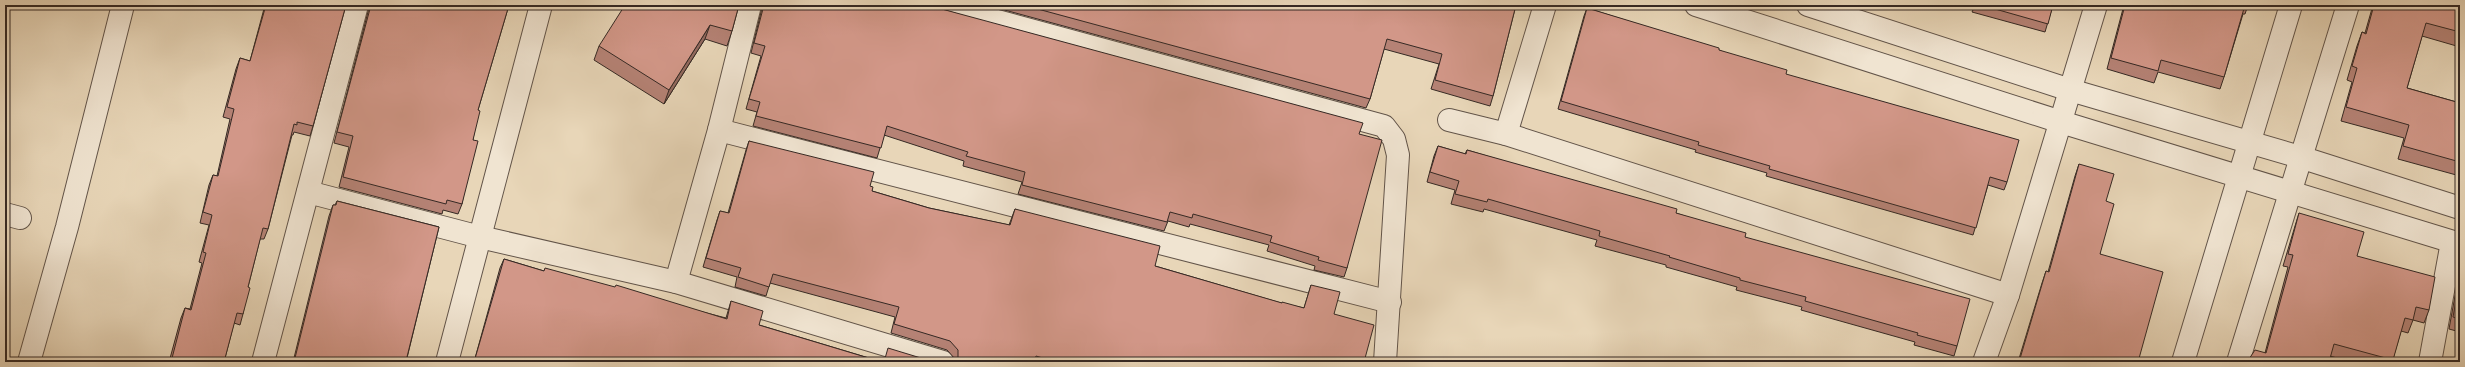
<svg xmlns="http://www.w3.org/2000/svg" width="2465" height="367" viewBox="0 0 2465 367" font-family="'Libre Caslon Text',serif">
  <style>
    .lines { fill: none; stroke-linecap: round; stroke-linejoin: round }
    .minor-casing { stroke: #625449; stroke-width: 24 }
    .minor { stroke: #f0e4d1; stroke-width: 22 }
    .wall { fill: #b58275; stroke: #352924 }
    .shaded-wall { fill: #936a5f; stroke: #352924 }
    .building { fill: #d29788; stroke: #352924 }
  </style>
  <rect width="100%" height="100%" fill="#e8d6b8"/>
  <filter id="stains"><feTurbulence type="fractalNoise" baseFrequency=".005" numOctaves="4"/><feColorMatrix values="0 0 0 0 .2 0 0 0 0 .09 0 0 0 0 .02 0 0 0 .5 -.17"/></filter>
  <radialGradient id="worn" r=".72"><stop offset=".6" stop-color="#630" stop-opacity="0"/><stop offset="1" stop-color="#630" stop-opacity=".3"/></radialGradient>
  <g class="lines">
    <defs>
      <g id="minor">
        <path d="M938 5 1384 126 1394 139 1398 155 1385 362"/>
        <path d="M1696 5 2061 122 2460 244"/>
        <path d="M1808 5 2070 90 2300 157 2460 208"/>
        <path d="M1449 120 1506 134 2008 295"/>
        <path d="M719 130 1390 302"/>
        <path d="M1506 134 1545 5"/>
        <path d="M308 192 480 237 676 282 943 362"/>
        <path d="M5 214 20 218"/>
        <path d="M676 282 719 130 750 5"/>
        <path d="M29 362 67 227 123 5"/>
        <path d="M263 362 357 5"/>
        <path d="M447 362 541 5"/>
        <path d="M1984 362 2008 295 2096 5"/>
        <path d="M2183 362 2291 5"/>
        <path d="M2238 362 2348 5"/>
        <path d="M2430 362 2452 242"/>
      </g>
    </defs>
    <use href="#minor" class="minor-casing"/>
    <use href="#minor" class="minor"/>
  </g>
  <g class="wall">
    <path d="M265 5H346L313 126 310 136 294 132 293 135H292L268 229 264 239H260L248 287 243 314 240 325 234 323 224 362H169L181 318 185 308 190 309 202 263 199 262 209 225 200 223 209 185 213 175 217 176 230 119 223 117 236 69 240 58 250 61Z"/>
    <path d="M369 5H509L478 110 462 204 458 214 443 210 442 214 339 187 349 147 334 143 369 8Z"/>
    <path d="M739 5 732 31 727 46 705 39 664 104 594 60 599 46Z"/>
    <path d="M762 5H935L938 8 1359 134 1347 268 1344 277 1314 270 1315 266 1267 251 1269 245 1190 224 1189 227 1168 221 1164 231 1018 194 1022 182 963 166 964 161 884 135 877 158 753 126 757 112 746 109 761 56 751 53 762 8Z"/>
    <path d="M986 5H1441L1453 8 1454 5H1516L1493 96 1490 106 1431 89 1439 64 1384 49 1370 99 1366 108Z"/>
    <path d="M1957 5H2053L2045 32 1972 12 1973 10Z"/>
    <path d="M2124 5H2248L2245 14H2243L2224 77 2220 89 2158 72 2154 83 2107 69Z"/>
    <path d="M2373 5H2460V47L2422 36 2407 88 2460 103V176L2398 159 2404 138 2341 121 2352 82 2347 80 2357 46 2362 32 2365 33Z"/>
    <path d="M1587 8 1719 50 2007 182 2004 190 1988 185 1973 235 1766 176 1767 173 1695 152 1696 150 1558 109 1584 16Z"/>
    <path d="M749 141 870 186 872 191 929 208 1009 225 1015 209 1155 266 1281 303 1304 308 1311 285 1334 314 1364 362H955V359L947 350 891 333 895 317 770 283 766 296 735 287 737 277 703 267 717 220 720 211 728 213 746 150Z"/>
    <path d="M1438 146 1465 154 1467 150 1676 213 1745 237 1957 346 1954 356 1914 345 1915 342 1801 310 1802 307 1736 290 1737 287 1666 267V265L1595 246 1597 240 1484 209 1483 212 1451 204 1455 190 1427 182 1434 156Z"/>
    <path d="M2079 164 2106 201 2100 254 2138 362H2018L2042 283 2046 271 2048 272 2075 176Z"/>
    <path d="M337 201 439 227 406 362H293L329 216 333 205H335Z"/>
    <path d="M2299 213 2357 256 2429 310 2424 323 2413 320 2408 333 2401 331 2392 362H2351L2330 356 2265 353 2288 267 2283 266 2295 226Z"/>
    <path d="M504 259 544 271 726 318 731 301 759 325 882 362H474L500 268Z"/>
    <path d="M2459 284H2460V332L2449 329 2455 296Z"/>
  </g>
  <path class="shaded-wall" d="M710 25 705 39 664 104 669 90Z"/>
  <g class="building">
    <path d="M266 5H346L313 126 297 122V125L294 124 268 229 263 228 248 287 250 288 243 314 237 313 224 362H171L185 308 191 310 206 253 203 252 212 215 203 212 213 175 218 176 234 109 227 107 240 58 250 61Z"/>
    <path d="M371 5H509L478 110 480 111 473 140 478 141 462 204 447 200 446 204 343 177 353 136 337 132Z"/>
    <path d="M625 5H739L732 31 710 25 669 90 599 46Z"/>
    <path d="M764 5H935L938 8 1363 123 1359 134 1382 140 1347 268 1318 260 1319 257 1270 242 1272 236 1193 214 1192 218 1170 212 1167 222 1022 185 1025 172 966 156 968 152 887 126 881 148 756 116 760 102 749 99 765 46 754 43Z"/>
    <path d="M1023 5H1441L1454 8 1455 5H1516L1493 96 1435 80 1442 54 1387 39 1370 99Z"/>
    <path d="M1981 5H2053L2048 24Z"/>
    <path d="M2125 5H2245L2224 77 2161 60 2158 71 2111 58Z"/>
    <path d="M2374 5H2460V32L2426 23 2407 88 2460 103V162L2403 146 2409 125 2346 107 2357 68 2352 66 2362 32 2366 34Z"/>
    <path d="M1587 8 1719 48V50L1787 70 1786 74 2019 140 2007 182 1990 177 1976 228 1769 169 1770 166 1698 145 1699 142 1561 101Z"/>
    <path d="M749 141 874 172 870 186 873 187 872 191 929 208 1010 225 1015 209 1160 246 1155 266 1282 303V302L1304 308 1311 285 1340 292 1334 314 1374 325 1364 362H1056L1036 356 1034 362H955L958 357V350L950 341 894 324 899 307 773 274 769 287 738 277 741 268 706 258 720 211 729 213Z"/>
    <path d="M1438 146 1466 154 1467 150 1649 201 1677 209 1676 213 1746 233 1745 237 1970 299 1957 346 1917 335 1918 333 1805 301 1806 297 1740 280V278L1669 257 1670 256 1599 236 1600 231 1488 199 1487 202 1455 194 1459 181 1430 172Z"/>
    <path d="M2079 164 2114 174 2106 201 2114 204 2100 254 2163 272 2138 362H2019L2046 271 2049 272Z"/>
    <path d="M337 201 439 227 406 361 400 359 399 362H294L333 205H336Z"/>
    <path d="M2299 213 2364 232 2357 256 2435 277 2429 310 2416 307 2413 320 2405 318 2393 360 2334 344 2329 362H2247L2255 350 2266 353 2293 255 2288 254Z"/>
    <path d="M504 259 544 271 545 268 615 287 616 285 727 319 731 301 763 311 759 325 882 362H474Z"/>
    <path d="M2459 284H2460V319L2453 317Z"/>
    <path d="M888 348 934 362H884Z"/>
  </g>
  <rect width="2465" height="367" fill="none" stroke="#e8d6b8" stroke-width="20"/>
  <rect x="6" y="6" width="2453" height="355" fill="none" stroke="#352924" stroke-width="2"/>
  <rect x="10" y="10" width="2445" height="347" fill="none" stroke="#352924"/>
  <rect width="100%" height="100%" filter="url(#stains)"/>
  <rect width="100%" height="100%" fill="url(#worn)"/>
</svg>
